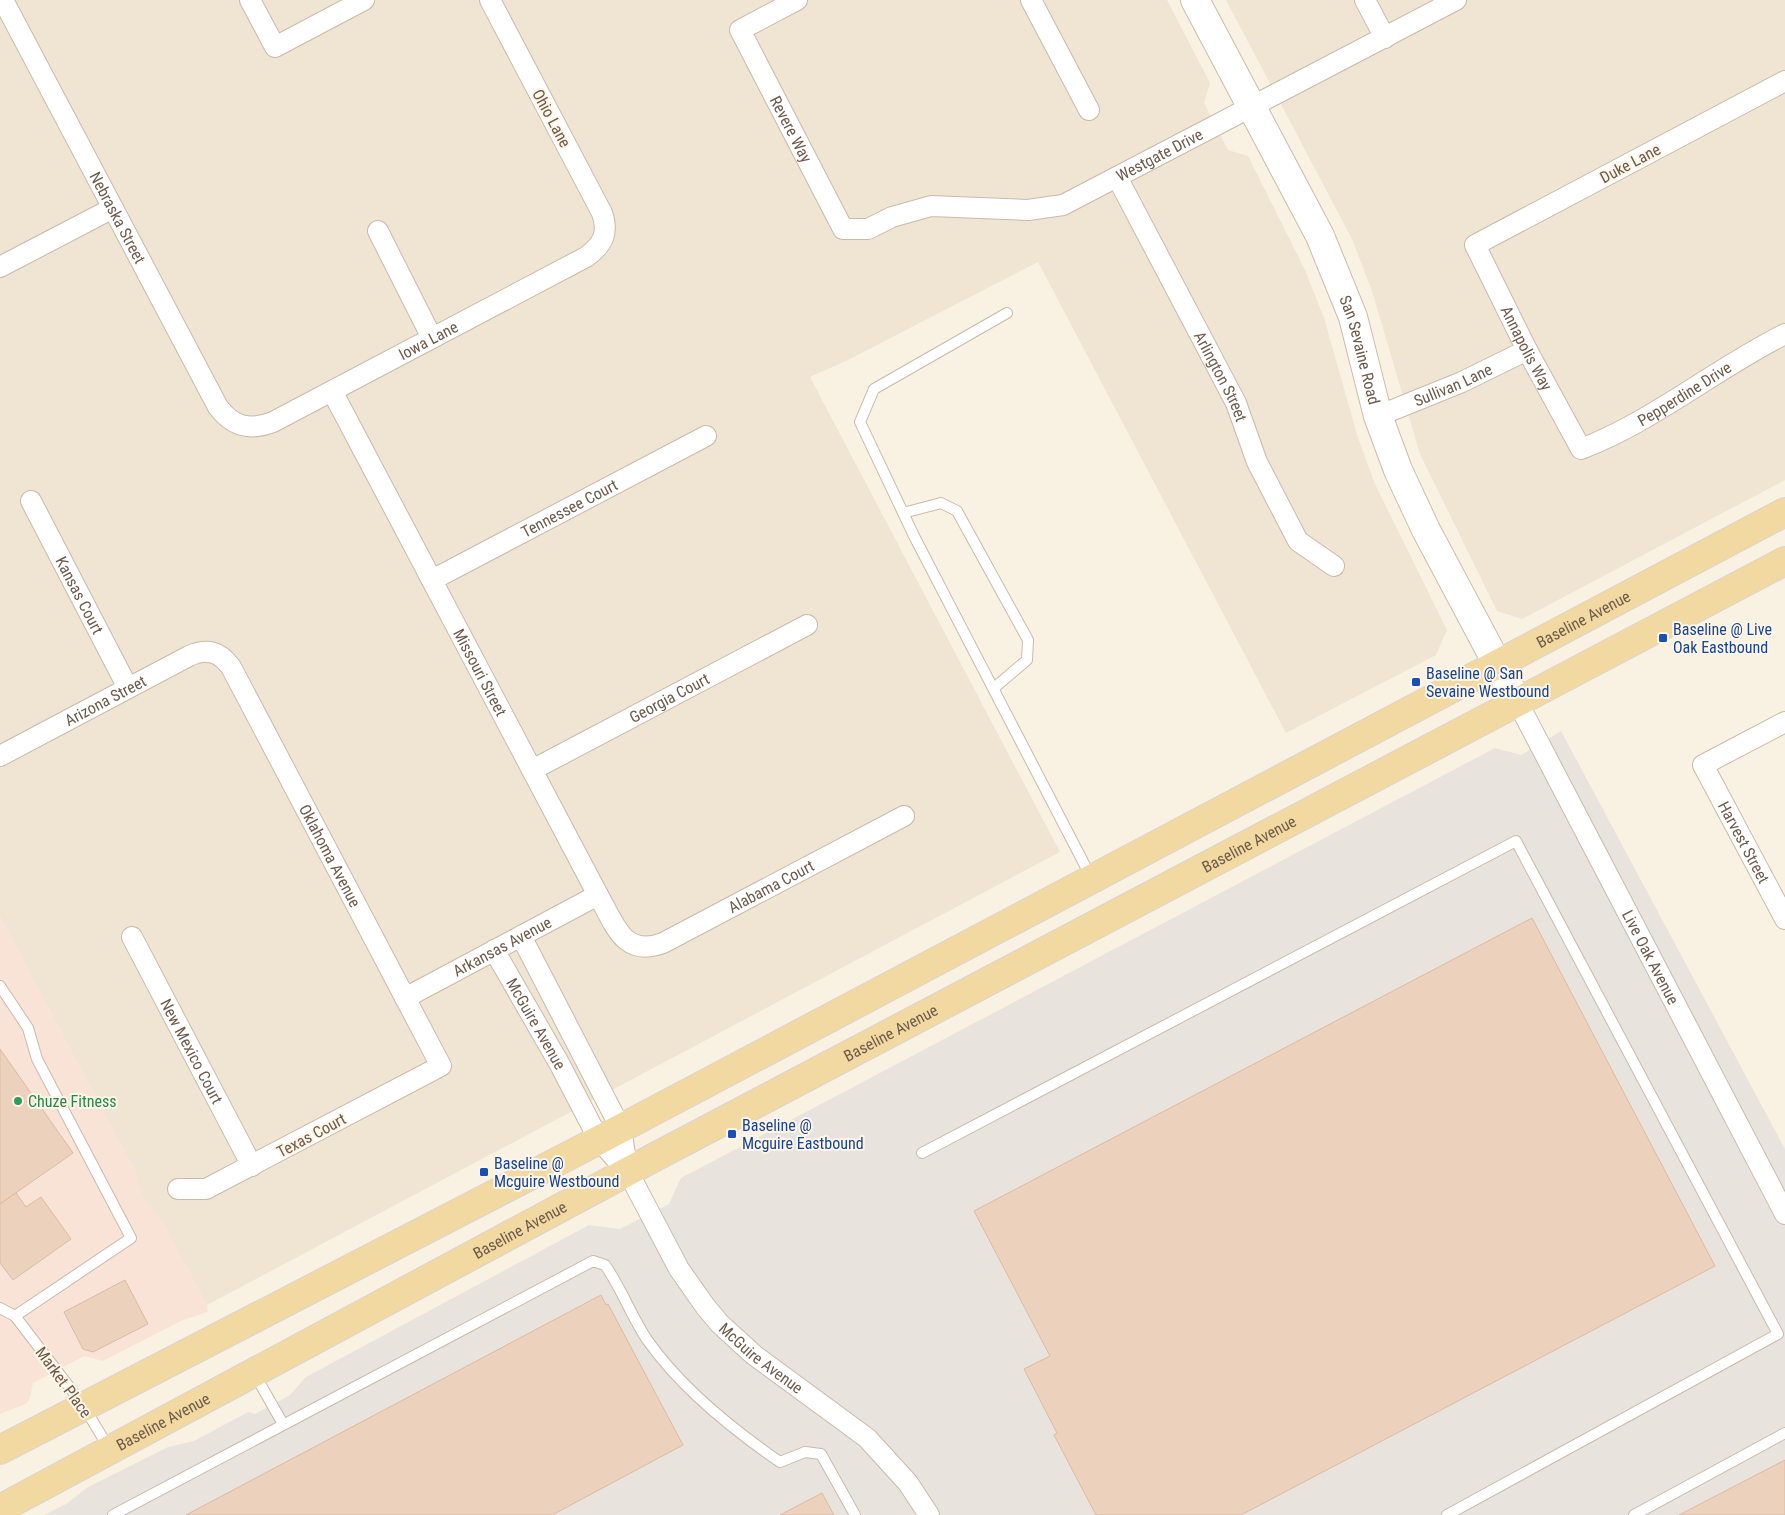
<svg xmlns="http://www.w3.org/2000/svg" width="1785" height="1515" viewBox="0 0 1785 1515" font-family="'Roboto Condensed',sans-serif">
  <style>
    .residential { fill: #f0e4d2 }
    .commercial { fill: #f9e3d7 }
    .industrial { fill: #e9e3dd }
    .building { fill: #ecd2bd; stroke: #ddba9f }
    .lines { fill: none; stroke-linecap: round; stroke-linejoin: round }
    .lane-casing { stroke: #c9baaa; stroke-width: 12 }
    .street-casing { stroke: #c9baaa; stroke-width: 22 }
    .secondary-casing { stroke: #cebcab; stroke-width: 30 }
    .primary-casing { stroke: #d9d4d0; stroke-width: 30 }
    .lane { stroke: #fff; stroke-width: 10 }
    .street { stroke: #fff; stroke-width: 20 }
    .secondary { stroke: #fff; stroke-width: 28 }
    .primary { stroke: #f2d9a1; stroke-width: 28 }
    .transit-dot { fill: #1a4fb4; stroke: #fdf6e8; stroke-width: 2 }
    .leisure-dot { fill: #2e9e5b; stroke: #fdf6e8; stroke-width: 2 }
    .labels { text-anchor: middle; stroke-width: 4; stroke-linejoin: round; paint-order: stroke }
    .street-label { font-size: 16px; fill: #6e5a4b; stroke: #fdf6e8 }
    .transit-label { font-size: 16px; fill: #164399; stroke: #fdf6e8; text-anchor: start }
    .leisure-label { font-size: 16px; fill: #27864d; stroke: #fdf6e8; text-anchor: start }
  </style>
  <rect width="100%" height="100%" fill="#f9f2e2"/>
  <g class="residential">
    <path d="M0 0H1167L1210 83 1204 103 1228 150 1248 156 1305 270 1324 318 1358 438 1375 484 1447 630 1436 655 1286 733 1038 262 848 360 810 377 1060 852 207 1305 163 1222 142 1196 138 1186V1177L0 917Z"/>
    <path d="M1226 0H1785V480L1522 619 1497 611 1420 454 1372 291 1352 239Z"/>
  </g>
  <path class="commercial" d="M0 917 138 1177V1186L142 1196 163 1221 207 1305 208 1312 183 1320 103 1361 84 1356 33 1383 30 1398 26 1404 0 1414Z"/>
  <path class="industrial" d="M1561 731 1785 1149V1515H44L66 1504 88 1487 168 1447 194 1441 248 1412 255 1414 290 1395 306 1377 589 1225 620 1229 669 1204 681 1178 1495 748 1521 755Z"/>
  <g class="building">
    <path d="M1532 918 1715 1266 1241 1515H1096L1054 1435 1057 1433 1024 1369 1050 1356 974 1211Z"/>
    <path d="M0 1049 73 1153 0 1204Z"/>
    <path d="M16 1193 26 1207 41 1197 71 1239 13 1280 0 1263V1204Z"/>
    <path d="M125 1280 148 1324 93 1352 83 1349 64 1312Z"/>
    <path d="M601 1295 606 1305 608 1304 683 1445 552 1515H186Z"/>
    <path d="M1785 1460V1515H1679Z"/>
    <path d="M822 1493 834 1515H780Z"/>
  </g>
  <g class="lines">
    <defs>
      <g id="lane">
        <path d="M1007 313 874 389 860 422 914 536 1092 879"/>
        <path d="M903 513 941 503 957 511 1028 640 1027 660 994 688"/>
        <path d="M0 986 28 1028 37 1059 131 1238 15 1316"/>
        <path d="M922 1153 1516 841 1778 1334 1447 1515"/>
        <path d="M0 1308 15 1316 83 1405 110 1450"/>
        <path d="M254 1373 283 1424"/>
        <path d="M113 1515 593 1261 605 1265C622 1289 632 1318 648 1341 682 1389 732 1429 780 1462L805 1452 821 1454 855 1515"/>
        <path d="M1634 1515 1785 1433"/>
      </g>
      <g id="street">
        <path id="s1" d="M3 0 218 407C233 427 250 431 273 422L586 257C603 245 609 233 602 213L490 0"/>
        <path d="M250 0 275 47 364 0"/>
        <path id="s2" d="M797 0 740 30 843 229H868L892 217 931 206 1028 210 1063 205 1456 0"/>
        <path d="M1031 0 1089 110"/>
        <path d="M1365 0 1385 38"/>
        <path id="s3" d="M1785 81 1475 245 1527 350 1581 449C1654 421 1715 369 1785 334"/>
        <path id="s4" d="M1117 177 1236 403 1257 462 1298 541 1334 566"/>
        <path d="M378 231 432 338"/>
        <path d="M0 267 113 208"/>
        <path id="s5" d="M332 391 598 895C615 924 623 958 663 943L904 816"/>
        <path id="s6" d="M1378 416 1462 382 1527 350"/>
        <path id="s7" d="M31 501 128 688"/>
        <path id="s8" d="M432 580 706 436"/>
        <path id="s9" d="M1517 701 1785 1214"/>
        <path id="s10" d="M1785 722 1703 765 1785 919"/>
        <path id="s11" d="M0 756 189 656C207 648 219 651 231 667L441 1066 206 1189H178"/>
        <path id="s12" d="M532 770 807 625"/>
        <path d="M521 936 621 1129 628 1172"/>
        <path id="s13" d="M132 937 252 1166"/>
        <path id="s14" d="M494 950 559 1063 599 1140 628 1172 679 1269 705 1306 720 1324 754 1355 867 1438 908 1483 929 1515"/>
        <path id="s15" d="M405 998 598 895"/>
      </g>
      <g id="secondary">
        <path id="s16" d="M1195 0 1320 236 1353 317 1378 416 1398 470 1426 530 1517 701"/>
      </g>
      <g id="primary">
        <path id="s17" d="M0 1450 599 1140 1785 512"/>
        <path id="s18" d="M0 1509 653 1158 1785 561"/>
      </g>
    </defs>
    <use href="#lane" class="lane-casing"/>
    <use href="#street" class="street-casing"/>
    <use href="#secondary" class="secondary-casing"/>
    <use href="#primary" class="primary-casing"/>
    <use href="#lane" class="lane"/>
    <use href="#street" class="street"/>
    <use href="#secondary" class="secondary"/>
    <use href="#primary" class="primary"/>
  </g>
  <g class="transit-dot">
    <rect x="1658" y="633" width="10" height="10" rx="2.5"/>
    <rect x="1411" y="677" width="10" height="10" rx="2.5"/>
    <rect x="727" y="1129" width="10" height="10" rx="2.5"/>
    <rect x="479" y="1167" width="10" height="10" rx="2.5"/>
  </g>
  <circle class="leisure-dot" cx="18" cy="1101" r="5"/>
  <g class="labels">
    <g class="street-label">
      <text transform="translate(552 118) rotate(62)" y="6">Ohio Lane</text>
      <text dy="6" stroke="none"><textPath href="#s2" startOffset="176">Revere Way</textPath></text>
      <text dy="6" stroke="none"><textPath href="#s2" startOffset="622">Westgate Drive</textPath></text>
      <text transform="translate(1630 163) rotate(-28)" y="6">Duke Lane</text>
      <text dy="6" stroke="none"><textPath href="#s1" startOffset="246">Nebraska Street</textPath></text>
      <text dy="6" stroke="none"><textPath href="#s1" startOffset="698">Iowa Lane</textPath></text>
      <text dy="6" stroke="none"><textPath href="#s3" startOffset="466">Annapolis Way</textPath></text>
      <text dy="6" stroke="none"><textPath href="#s16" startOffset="388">San Sevaine Road</textPath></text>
      <text dy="6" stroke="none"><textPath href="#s4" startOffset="225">Arlington Street</textPath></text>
      <text dy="6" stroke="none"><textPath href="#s6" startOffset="81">Sullivan Lane</textPath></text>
      <text dy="6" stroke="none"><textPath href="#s3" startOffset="698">Pepperdine Drive</textPath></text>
      <text dy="6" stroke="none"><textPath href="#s8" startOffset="155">Tennessee Court</textPath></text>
      <text dy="6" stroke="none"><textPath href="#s7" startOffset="106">Kansas Court</textPath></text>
      <text dy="6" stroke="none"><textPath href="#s17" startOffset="1788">Baseline Avenue</textPath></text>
      <text dy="6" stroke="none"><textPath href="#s5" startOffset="318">Missouri Street</textPath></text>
      <text dy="6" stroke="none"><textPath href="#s12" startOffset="155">Georgia Court</textPath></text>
      <text dy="6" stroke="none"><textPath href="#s11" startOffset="119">Arizona Street</textPath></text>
      <text dy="6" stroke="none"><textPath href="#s10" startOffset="180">Harvest Street</textPath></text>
      <text dy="6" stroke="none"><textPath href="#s18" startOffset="1415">Baseline Avenue</textPath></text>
      <text dy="6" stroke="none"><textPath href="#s11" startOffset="475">Oklahoma Avenue</textPath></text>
      <text dy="6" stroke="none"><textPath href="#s5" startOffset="784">Alabama Court</textPath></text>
      <text dy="6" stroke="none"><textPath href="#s15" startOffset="110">Arkansas Avenue</textPath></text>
      <text dy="6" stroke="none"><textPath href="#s9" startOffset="289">Live Oak Avenue</textPath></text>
      <text dy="6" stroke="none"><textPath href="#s14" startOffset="85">McGuire Avenue</textPath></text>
      <text dy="6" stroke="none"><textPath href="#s18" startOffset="1010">Baseline Avenue</textPath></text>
      <text dy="6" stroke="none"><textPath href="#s13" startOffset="129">New Mexico Court</textPath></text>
      <text transform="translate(311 1135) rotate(-28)" y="6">Texas Court</text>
      <text dy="6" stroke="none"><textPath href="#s18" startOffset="590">Baseline Avenue</textPath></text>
      <text dy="6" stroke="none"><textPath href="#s14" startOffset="492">McGuire Avenue</textPath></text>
      <text transform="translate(64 1382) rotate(54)" y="6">Market Place</text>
      <text dy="6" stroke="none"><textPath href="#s18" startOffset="185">Baseline Avenue</textPath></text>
    </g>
    <g class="transit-label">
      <text x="1673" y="635">Baseline @ Live<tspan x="1673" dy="18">Oak Eastbound</tspan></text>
      <text x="1426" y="679">Baseline @ San<tspan x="1426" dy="18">Sevaine Westbound</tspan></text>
      <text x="742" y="1131">Baseline @<tspan x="742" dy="18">Mcguire Eastbound</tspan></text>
      <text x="494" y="1169">Baseline @<tspan x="494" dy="18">Mcguire Westbound</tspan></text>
    </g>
    <g class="leisure-label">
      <text x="28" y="1107">Chuze Fitness</text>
    </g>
  </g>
</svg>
